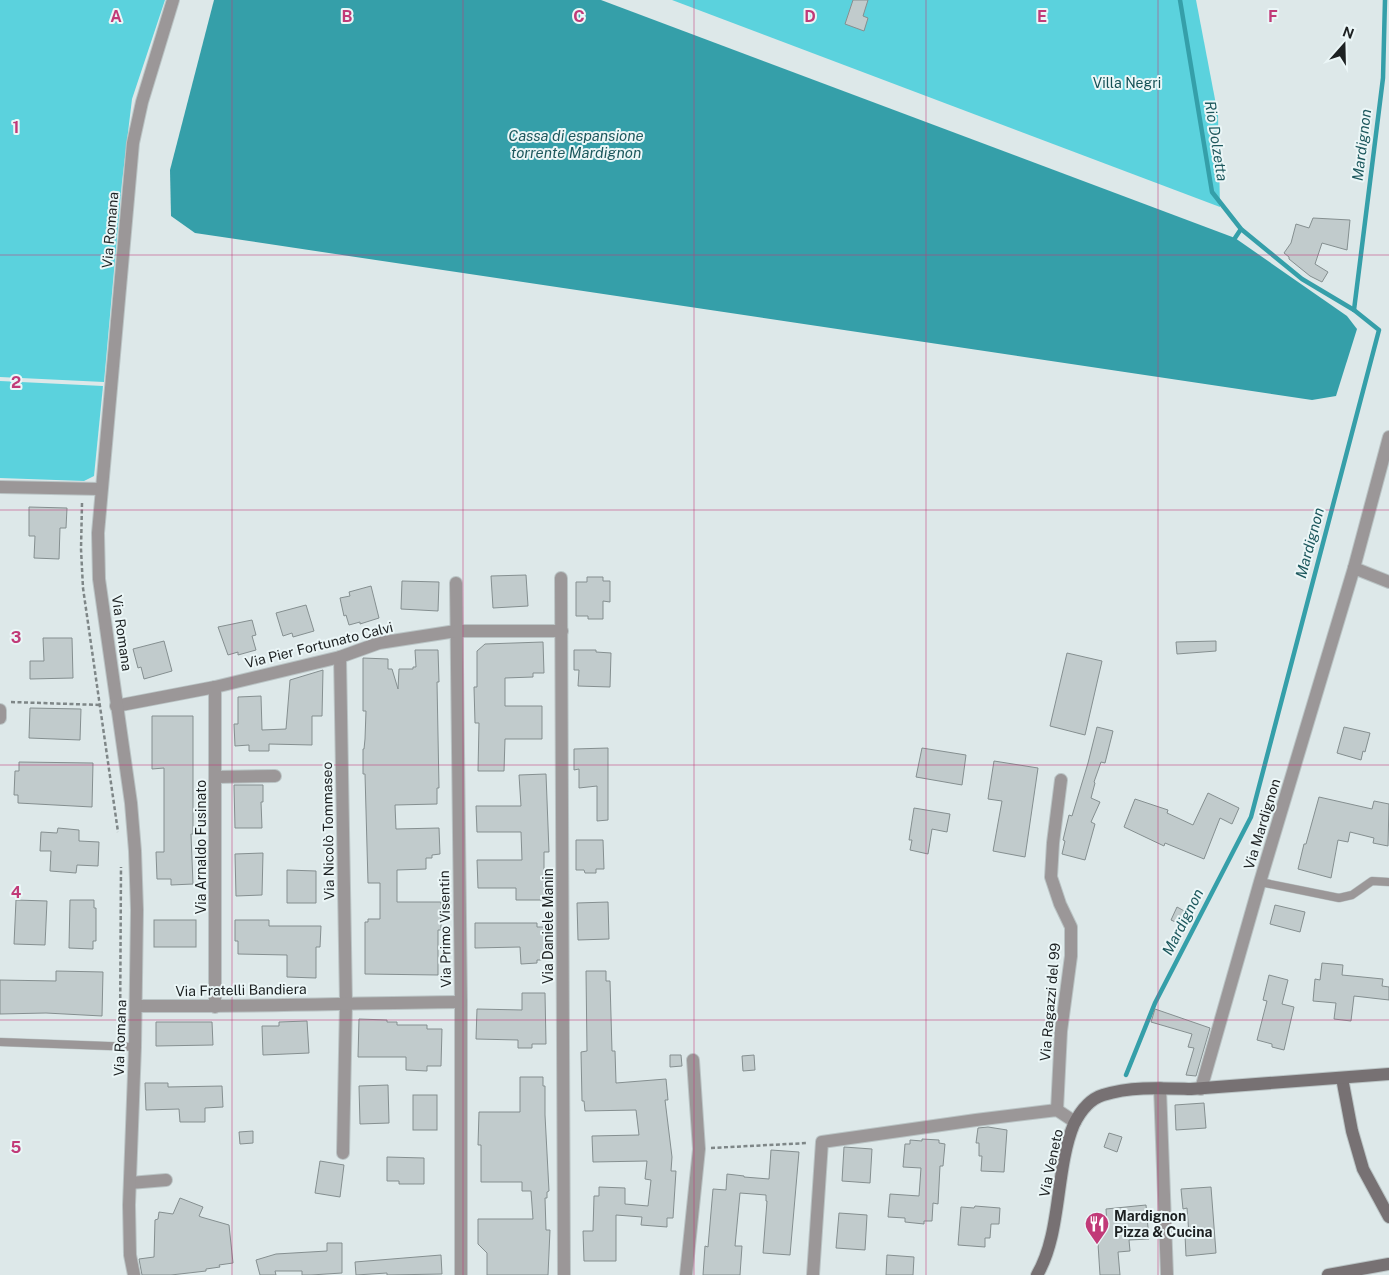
<svg xmlns="http://www.w3.org/2000/svg" width="1389" height="1275" viewBox="0 0 1389 1275" font-family="'Public Sans',sans-serif">
  <style>
    .green { fill: #5bd2dd }
    .water { fill: #359fa9 }
    .lines { fill: none; stroke-linecap: round; stroke-linejoin: round }
    .stream { stroke: #359fa9; stroke-width: 4.5 }
    .building { fill: #c1cbcc; stroke: #858f90 }
    .lane-casing { stroke: #bac4c5; stroke-width: 9 }
    .street-casing { stroke: #bac4c5; stroke-width: 14 }
    .secondary-casing { stroke: #bac4c5; stroke-width: 14 }
    .path { stroke: #7e8687; stroke-width: 2.5; stroke-dasharray: 4 2.5; stroke-linecap: butt }
    .lane { stroke: #9b9798; stroke-width: 8 }
    .street { stroke: #9b9798; stroke-width: 12 }
    .secondary { stroke: #777173; stroke-width: 12 }
    .grid { fill: none; stroke: #c13a78; stroke-width: 1; stroke-opacity: 0.55 }
    .labels { text-anchor: middle; stroke-width: 4; stroke-linejoin: round; paint-order: stroke }
    .park-label { font-size: 14px; fill: #145055; stroke: #ebf6f7 }
    .street-label { font-size: 14px; fill: #1d2122; stroke: #ebf6f7 }
    .poi-label { font-size: 14px; font-weight: bold; fill: #1d2122; stroke: #ebf6f7; text-anchor: start }
    .water-label { font-size: 15px; font-style: italic; fill: #1d585d; stroke: #ebf6f7 }
    .grid-label { font-size: 16px; text-anchor: middle; font-weight: bold; fill: #c13a78; stroke: #ebf6f7; stroke-width: 4; stroke-linejoin: round; paint-order: stroke }
  </style>
  <rect width="100%" height="100%" fill="#dde8e9"/>
  <g class="green">
    <path d="M0 0H165L132 99 122 182 104 382 0 377Z"/>
    <path d="M672 0H1196L1218 115 1220 207Z"/>
    <path d="M0 381 103 386 94 476 84 481 0 478Z"/>
  </g>
  <path class="water" d="M214 0H601L1235 238 1347 316 1357 329 1336 396 1312 400 195 233 171 216 170 170Z"/>
  <g class="lines">
    <g class="stream">
      <path d="M1235 238 1241 229"/>
      <path d="M1354 310 1383 78 1385 0"/>
      <path d="M1126 1075 1155 1003 1251 817 1379 330 1354 310 1302 279 1241 229 1212 192 1180 0"/>
    </g>
  </g>
  <g class="building">
    <path d="M853 0H868L863 16 868 18 864 31 845 24Z"/>
    <path d="M1313 218 1350 220 1347 250 1322 243 1315 264 1328 272 1322 282 1310 276 1289 259V257L1284 253 1291 243 1296 224 1309 228Z"/>
    <path d="M29 507 67 508 66 528H60L59 559 34 558 35 536H29Z"/>
    <path d="M526 575 528 606 493 608 491 576Z"/>
    <path d="M587 577H603V581H610V602L603 601V619H588V616H576V582H587Z"/>
    <path d="M402 581 439 582 438 611 401 609Z"/>
    <path d="M371 586 379 618 360 624V622L349 625 346 615 344 616 340 598 350 596 349 592Z"/>
    <path d="M306 605 314 631 293 637 292 633 283 636 276 613Z"/>
    <path d="M252 620 256 635 252 636 256 650 238 655V652L228 655 218 627Z"/>
    <path d="M43 638H72L73 678 30 679V661H44Z"/>
    <path d="M164 641 172 671 144 679 141 667 138 668 133 649Z"/>
    <path d="M1216 641V651L1177 654 1176 642Z"/>
    <path d="M543 642 544 673H533V677L505 678V706H542V739H505L504 771H478L479 723H475L474 687H477V651L485 644Z"/>
    <path d="M415 650H438L439 682H437L439 788H437V804L395 805 396 829 439 828 440 854 432 855V858H426V869L397 870V902H441V930H438V975L365 974V922H368V919H380V883H368L365 774H363V749H364L365 739 366 711H363V658L388 659V669H392L398 689 399 669H413V667H416Z"/>
    <path d="M574 650H596V652L611 653 610 687 578 686 579 670H574Z"/>
    <path d="M1067 653 1102 661 1085 735 1050 726Z"/>
    <path d="M323 670 322 716H312V745L269 744V751H249V745L235 746 234 724H238V697L261 696 262 730 286 729 290 680Z"/>
    <path d="M30 708 81 709 80 740 29 738Z"/>
    <path d="M152 716H193V834H191L193 884 171 885V879H157L156 852H164V768L152 769Z"/>
    <path d="M1097 727 1113 731 1105 763 1101 762 1094 782 1095 783 1091 798 1100 802 1091 822 1095 824 1085 860 1062 854 1065 841 1063 840 1069 815 1072 816 1088 763Z"/>
    <path d="M1344 727 1370 733 1365 752 1363 751 1361 760 1337 753Z"/>
    <path d="M608 748V820L597 821V786L579 788V769L574 770V749Z"/>
    <path d="M922 748 966 755 962 785 916 777Z"/>
    <path d="M994 761 1038 768 1025 857 993 851 1002 801 988 799Z"/>
    <path d="M19 762 93 763 92 807 18 803V795H14L15 771H19Z"/>
    <path d="M546 774 549 852H544V900H516V888H478L477 860H522L521 832H477L476 806H521L519 775Z"/>
    <path d="M234 785H263V802H261L262 828H235Z"/>
    <path d="M1208 793 1239 808 1232 824 1220 818 1204 859 1165 843 1164 846 1124 827 1135 799 1168 810 1167 813 1193 825Z"/>
    <path d="M1319 797 1372 809 1374 801 1389 804 1388 846 1373 843 1374 838 1350 832 1348 842 1338 840 1331 878 1298 869 1304 844H1306Z"/>
    <path d="M914 808 950 814 947 832 932 829 928 854 910 850 912 840H909Z"/>
    <path d="M58 828 79 830V841L99 842 98 866 77 865 76 873 50 871 51 851H40L41 832 57 833Z"/>
    <path d="M576 840H603L604 869H596V873H585L584 870H576Z"/>
    <path d="M263 853 262 895 236 896 235 854Z"/>
    <path d="M287 870 316 871V903H287Z"/>
    <path d="M16 900 47 901 45 945 14 944Z"/>
    <path d="M70 900H94V908H96V941H93V949L69 948Z"/>
    <path d="M608 902 609 939 578 940 577 903Z"/>
    <path d="M1275 905 1305 912 1300 932 1270 924Z"/>
    <path d="M1177 907 1188 913 1182 925 1171 920Z"/>
    <rect x="154" y="920" width="42" height="27"/>
    <path d="M235 920H269V926H321L320 947H316V978L287 977V955L238 954V941H235Z"/>
    <path d="M475 923H537V927H545L546 960H537V963L521 964 520 947 475 948Z"/>
    <path d="M1322 963 1343 965 1342 975 1383 979 1382 986 1389 987V1000L1354 996 1351 1021 1334 1019 1336 1003 1313 1001 1315 979 1320 980Z"/>
    <path d="M56 971 103 972 102 1016 46 1013 0 1014V980L56 981Z"/>
    <path d="M586 971H606V981H610L612 1051H615L616 1083 666 1079 668 1100H665L672 1157 671 1171H676L673 1218H667V1227L641 1225 642 1217 616 1215V1261H584L583 1231H593L594 1196H599V1187L625 1188V1204L648 1206 651 1180 645 1179 647 1161 593 1162 592 1136 639 1135 636 1110 585 1111 584 1101H582L581 1052 587 1051Z"/>
    <path d="M1269 975 1288 980 1282 1004 1294 1007 1284 1050 1272 1047V1044L1257 1040 1267 1001 1263 1000Z"/>
    <path d="M522 993H545L546 1044H532V1048H518V1040L476 1039 477 1009 522 1010Z"/>
    <path d="M1155 1009 1210 1028 1196 1076 1186 1075 1194 1048 1188 1047 1192 1034 1151 1022Z"/>
    <path d="M359 1019 387 1020V1022H397V1025H427V1029H442L441 1066H427V1071L406 1070V1057H358Z"/>
    <path d="M307 1021 309 1053 263 1055 262 1026H279V1022Z"/>
    <path d="M156 1022H212L213 1045 156 1046Z"/>
    <path d="M670 1055H681L682 1066 670 1067Z"/>
    <path d="M754 1055 755 1070 743 1071 742 1056Z"/>
    <path d="M520 1077H543V1086H545V1115L549 1191 547 1192V1198H545L546 1230H550L548 1275H487V1253L478 1244V1219H533L531 1191H522V1182H481V1145H478L479 1112H520Z"/>
    <path d="M145 1083H168V1087L222 1086 223 1107 205 1108V1122H180L179 1109 146 1110Z"/>
    <path d="M388 1085 389 1123 360 1124 359 1086Z"/>
    <rect x="413" y="1095" width="24" height="35"/>
    <path d="M1204 1103 1206 1128 1176 1130 1175 1105Z"/>
    <path d="M988 1127 1007 1130 1004 1172 981 1171 982 1156H979V1143H976L978 1128Z"/>
    <path d="M253 1131V1143L240 1144 239 1132Z"/>
    <path d="M1109 1133 1122 1137 1117 1152 1104 1147Z"/>
    <path d="M922 1139 939 1140V1143L945 1144 943 1166H940L938 1204 933 1203 932 1221H924V1224L905 1222V1218L888 1217 890 1194 919 1196 921 1168 903 1167 905 1144H910V1140L922 1141Z"/>
    <path d="M844 1147 872 1149 870 1183 842 1181Z"/>
    <path d="M771 1150 799 1152 790 1255 763 1253 767 1201H766V1195L740 1193 735 1246H742L740 1275H703L705 1246 708 1247 713 1189 726 1190 727 1174 744 1176V1177L769 1179Z"/>
    <path d="M387 1157 424 1158V1184H399V1181H387Z"/>
    <path d="M320 1161 344 1165 340 1197 315 1193Z"/>
    <path d="M1211 1187 1216 1253 1186 1256 1185 1235H1189L1187 1208 1183 1209 1181 1189Z"/>
    <path d="M180 1198 203 1207 199 1216 201 1217 229 1225 233 1263 219 1265 220 1267 206 1269V1271L171 1275H142L139 1259 154 1257 155 1220 158 1219 159 1212 173 1214Z"/>
    <path d="M1146 1205 1149 1239 1129 1240 1130 1251 1118 1252 1120 1275H1100L1097 1228 1107 1227 1106 1209Z"/>
    <path d="M975 1206 1000 1208 999 1224H991L990 1238H985V1247L958 1245 961 1207 974 1208Z"/>
    <path d="M839 1213 867 1215 865 1250 836 1248Z"/>
    <path d="M327 1243H342V1273L311 1275H302V1271H275L276 1275H260L256 1260 276 1254 327 1251Z"/>
    <path d="M441 1255 442 1274 387 1275V1273L356 1275 355 1262Z"/>
    <path d="M887 1255 914 1257 913 1275H886Z"/>
  </g>
  <g class="lines">
    <defs>
      <g id="lane">
        <path d="M1260 882 1339 898 1352 895 1372 881 1389 882"/>
        <path d="M0 1042 135 1047"/>
      </g>
      <g id="street">
        <path d="M0 487 101 489"/>
        <path d="M1354 568 1389 582"/>
        <path d="M561 578 564 1275"/>
        <path d="M456 583 461 1002V1275"/>
        <path d="M340 657 346 1003 343 1153"/>
        <path d="M116 706 215 687 340 657 379 643 456 631H562"/>
        <path d="M0 710V718"/>
        <path d="M216 777 275 776"/>
        <path d="M136 1006C244 1007 352 1003 461 1002"/>
        <path d="M215 1007V687"/>
        <path d="M1160 1088 1167 1275"/>
        <path d="M1201 1089 1260 882 1354 568 1389 437"/>
        <path d="M1057 1110 1061 1031 1071 956V927L1060 904 1051 877 1053 843 1061 780"/>
        <path d="M130 1183 166 1180"/>
        <path d="M134 1275 130 1255 129 1205 135 1047 137 910 135 851 131 803 99 579 98 533 133 143 142 102 173 0"/>
        <path d="M686 1275 699 1149 693 1060"/>
        <path d="M813 1275 822 1142 976 1120 1057 1110 1075 1122"/>
      </g>
      <g id="secondary">
        <path d="M1342 1078 1352 1131 1363 1169 1389 1217"/>
        <path d="M1037 1275C1062 1233 1055 1169 1074 1124 1080 1112 1090 1099 1103 1095 1131 1086 1162 1088 1191 1089L1389 1074"/>
        <path d="M1328 1275 1389 1264"/>
      </g>
    </defs>
    <use href="#lane" class="lane-casing"/>
    <use href="#street" class="street-casing"/>
    <use href="#secondary" class="secondary-casing"/>
    <g class="path">
      <path d="M82 503 81 549 83 588 118 832"/>
      <path d="M11 702 101 705"/>
      <path d="M120 1037 121 867"/>
      <path d="M711 1148 808 1143"/>
    </g>
    <use href="#lane" class="lane"/>
    <use href="#street" class="street"/>
    <use href="#secondary" class="secondary"/>
  </g>
  <path class="grid" d="M232 0V1275M463 0V1275M694 0V1275M926 0V1275M1158 0V1275M0 255H1389M0 510H1389M0 765H1389M0 1020H1389"/>
  <defs>
    <symbol id="restaurant-pin" viewBox="-11 -11 22 30"><path d="M0 17L-7.5 6A9.5 9.5 0 1 1 7.5 6Z" fill="#c13a78" stroke="#ebf6f7"/><path d="M-5-6h1v4h1v-4h1v4h1v-4h1v5L-1.5 .5V6h-2V.5L-5-1ZM5-6V6H3V1.5H1.5Q1.5-4 5-6Z" fill="#fff"/></symbol>
  </defs>
  <g fill-rule="evenodd">
    <use href="#restaurant-pin" x="1083" y="1210" width="28" height="38"/>
  </g>
  <g class="labels">
    <g class="park-label">
      <text x="1127" y="88">Villa Negri</text>
    </g>
    <g class="street-label">
      <text transform="translate(110 230) rotate(-85)" y="5">Via Romana</text>
      <text transform="translate(122 633) rotate(82)" y="5">Via Romana</text>
      <text transform="translate(319 645) rotate(-14)" y="5">Via Pier Fortunato Calvi</text>
      <text transform="translate(1262 824) rotate(-73)" y="5">Via Mardignon</text>
      <text transform="translate(328 831) rotate(-91)" y="5">Via Nicolò Tommaseo</text>
      <text transform="translate(201 847) rotate(-90)" y="5">Via Arnaldo Fusinato</text>
      <text transform="translate(548 926) rotate(-90)" y="5">Via Daniele Manin</text>
      <text transform="translate(445 929) rotate(-91)" y="5">Via Primo Visentin</text>
      <text transform="translate(241 990) rotate(-1)" y="5">Via Fratelli Bandiera</text>
      <text transform="translate(1050 1002) rotate(-85)" y="5">Via Ragazzi del 99</text>
      <text transform="translate(120 1038) rotate(-88)" y="5">Via Romana</text>
      <text transform="translate(1051 1163) rotate(-78)" y="5">Via Veneto</text>
    </g>
    <g class="poi-label">
      <text x="1114" y="1221">Mardignon<tspan x="1114" dy="16">Pizza &amp; Cucina</tspan></text>
    </g>
    <g class="water-label">
      <text x="576" y="141">Cassa di espansione<tspan x="576" dy="17">torrente Mardignon</tspan></text>
      <text transform="translate(1216 141) rotate(81)" y="5">Rio Dolzetta</text>
      <text transform="translate(1362 145) rotate(-83)" y="5">Mardignon</text>
      <text transform="translate(1310 543) rotate(-75)" y="5">Mardignon</text>
      <text transform="translate(1183 922) rotate(-63)" y="5">Mardignon</text>
    </g>
  </g>
  <g class="grid-label">
    <text x="116" y="22">A</text>
    <text x="347" y="22">B</text>
    <text x="579" y="22">C</text>
    <text x="810" y="22">D</text>
    <text x="1042" y="22">E</text>
    <text x="1273" y="22">F</text>
    <text x="16" y="133">1</text>
    <text x="16" y="388">2</text>
    <text x="16" y="643">3</text>
    <text x="16" y="898">4</text>
    <text x="16" y="1153">5</text>
  </g>
  <g transform="translate(1344 45) rotate(20)" stroke="#ebf6f7" stroke-width="4" paint-order="stroke">
  <path d="M0-4L9 19L0 12L-9 19Z" fill="#1d2122"/>
  <text y="-8" font-size="14" font-weight="bold" text-anchor="middle" fill="#1d2122">N</text>
  </g>
</svg>
